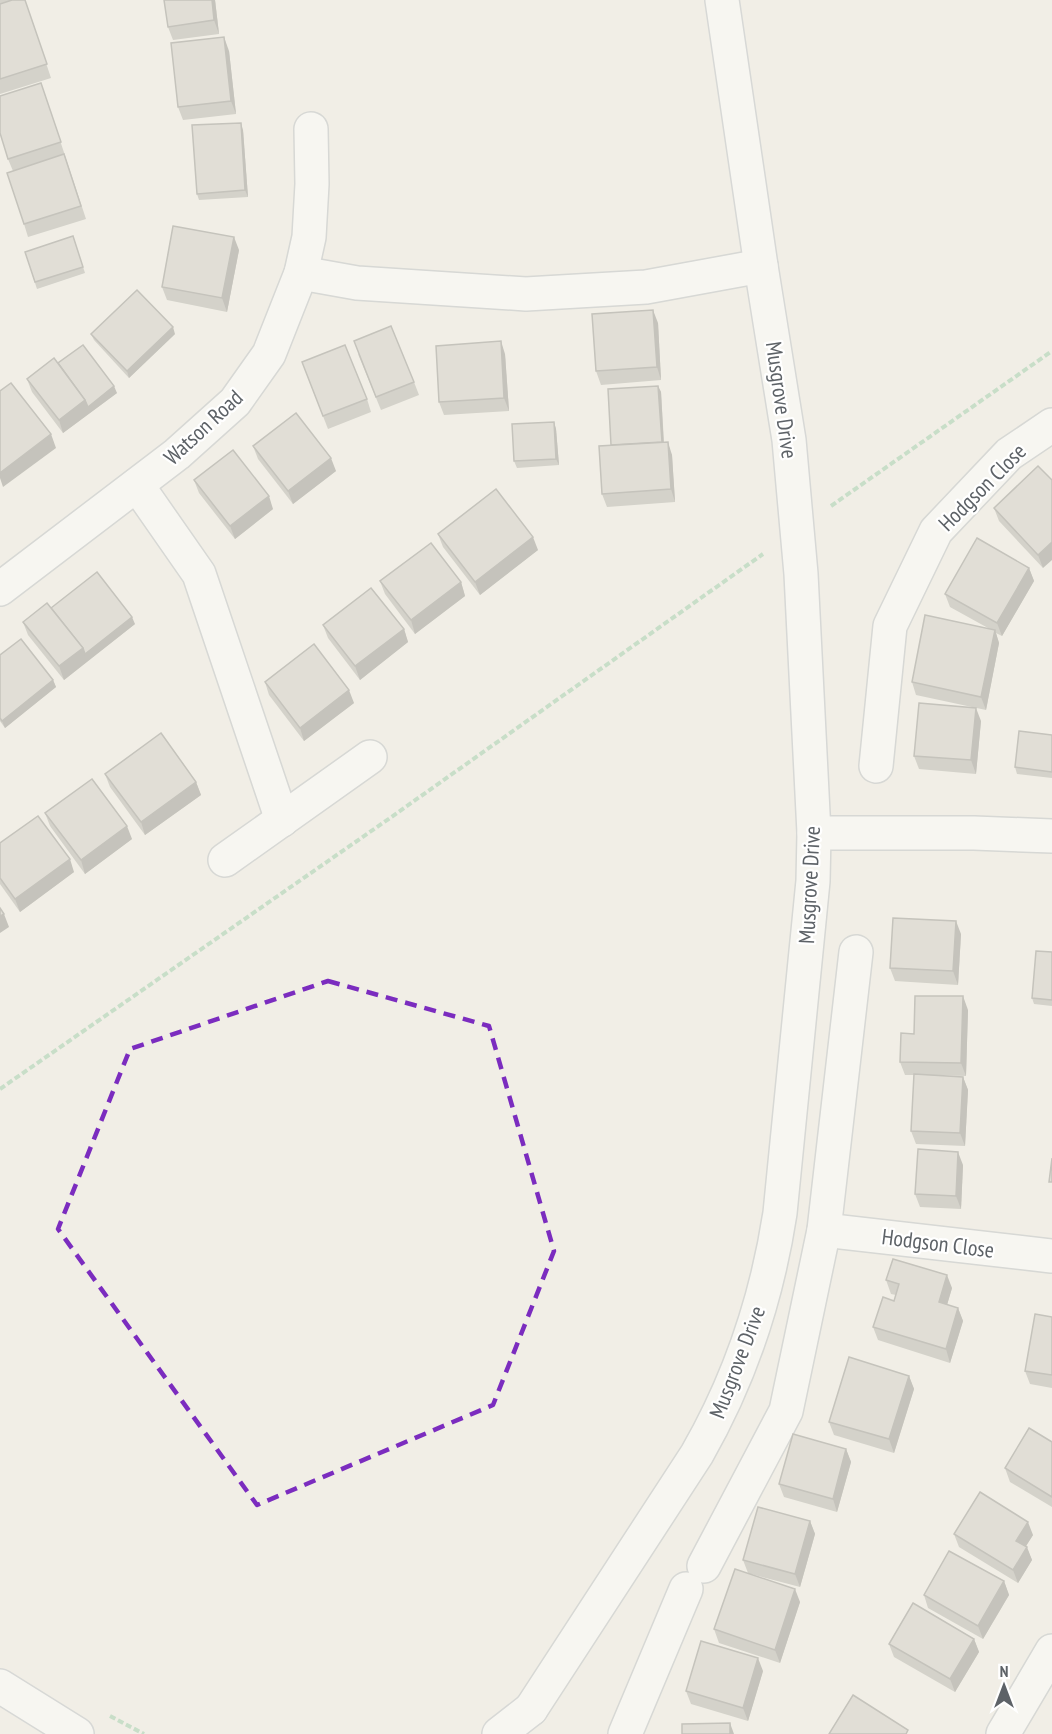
<svg xmlns="http://www.w3.org/2000/svg" width="1052" height="1734" viewBox="0 0 1052 1734" font-family="'PT Sans Narrow',sans-serif">
  <style>
    .lines { fill: none; stroke-linecap: round; stroke-linejoin: round }
    .street-casing { stroke: #b8bcc0; stroke-width: 36 }
    .secondary-casing { stroke: #b9bdc3; stroke-width: 36 }
    .path { stroke: #97c9a5; stroke-width: 4; stroke-dasharray: 6 3; stroke-linecap: butt }
    .street { stroke: #fff; stroke-width: 33 }
    .secondary { stroke: #fff; stroke-width: 33 }
    .wall { fill: #b1afa9 }
    .shaded-wall { fill: #908e89 }
    .building { fill: #cecbc4; stroke: #908e89; stroke-width: 1.5 }
    .marked { fill: none; stroke: #7b2cbf; stroke-width: 4.5; stroke-dasharray: 12 8; stroke-linejoin: round }
    .labels { text-anchor: middle; stroke-width: 4.5; stroke-linejoin: round; paint-order: stroke }
    .street-label { font-size: 22px; fill: #5d6267; stroke: #fff }
  </style>
  <rect width="100%" height="100%" fill="#f1eee6"/>
  <g class="lines">
    <defs>
      <g id="street">
        <path d="M301 273 357 283 526 294 646 287 761 266"/>
        <path d="M137 485 199 574 282 820"/>
        <path d="M0 589 177 454 235 402 269 354 301 273 309 237 312 184 311 129"/>
        <path d="M876 766 890 626 936 531 1009 454 1052 425"/>
        <path d="M225 860 370 757"/>
        <path d="M824 1230 1052 1256"/>
        <path d="M704 1566 786 1411 824 1230 856 952"/>
        <path d="M531 1709 697 1454C740 1379 767 1298 780 1213L813 881 814 833H974L1052 836"/>
        <path d="M625 1734 686 1589"/>
        <path d="M1003 1734 1052 1651"/>
      </g>
      <g id="secondary">
        <path d="M722 0 761 266 789 440 801 574 814 833"/>
        <path d="M0 1686 77 1734"/>
        <path d="M499 1734 531 1709"/>
      </g>
    </defs>
    <use href="#street" class="street-casing"/>
    <use href="#secondary" class="secondary-casing"/>
    <g class="path">
      <path d="M831 506 1052 351"/>
      <path d="M0 1089 390 818 763 554"/>
      <path d="M110 1716 144 1734"/>
    </g>
    <use href="#street" class="street"/>
    <use href="#secondary" class="secondary"/>
  </g>
  <g class="wall">
    <path d="M0 0H25L51 78 0 94Z"/>
    <path d="M164 0H215L219 34 173 40 168 27Z"/>
    <path d="M229 51 236 114 183 120 178 107Z"/>
    <path d="M41 83 86 219 28 237 24 224 13 171 8 159Z"/>
    <path d="M243 130 248 197 199 200 197 194Z"/>
    <path d="M73 236 85 273 37 289 25 252Z"/>
    <path d="M239 250 227 312 167 300 162 287Z"/>
    <path d="M658 323 661 380 601 385 596 371Z"/>
    <path d="M91 334H175L129 378 94 340Z"/>
    <path d="M358 354 414 382 419 395 381 410Z"/>
    <path d="M505 354 509 411 444 415 439 402Z"/>
    <path d="M302 362 367 399 371 412 328 429Z"/>
    <path d="M58 363 117 393 63 433 32 392 27 379Z"/>
    <path d="M658 386 661 392 664 442 672 455 675 502 607 507 602 494Z"/>
    <path d="M554 422 556 429 559 465 517 468 514 461Z"/>
    <path d="M253 446 336 471 293 504 258 459Z"/>
    <path d="M1038 466 1043 568 999 521 994 508Z"/>
    <path d="M194 480 273 509 235 539 199 493Z"/>
    <path d="M438 534 538 550 480 595 443 547Z"/>
    <path d="M1029 568 1034 581 1002 636 996 633 999 643 986 710 916 695 912 682 988 628 950 607 945 594Z"/>
    <path d="M380 581 461 582 465 596 415 634 385 594Z"/>
    <path d="M51 608 135 624 64 680 28 635 23 622Z"/>
    <path d="M323 625 404 629 408 642 360 680 328 638Z"/>
    <path d="M0 655 53 680 56 687 5 728 0 721Z"/>
    <path d="M265 682 354 703 304 741 269 695Z"/>
    <path d="M981 721 976 774 919 769 914 756Z"/>
    <path d="M1052 735V778L1017 774 1015 767Z"/>
    <path d="M105 774 196 782 201 795 145 835 110 787Z"/>
    <path d="M45 813 132 839 85 874 50 826Z"/>
    <path d="M0 843 74 872 20 912 0 884Z"/>
    <path d="M961 934 958 985 895 981 890 968Z"/>
    <path d="M1052 952V1006L1034 1004 1032 998Z"/>
    <path d="M968 1010 966 1076 932 1075 963 1077 968 1090 965 1146 916 1144 911 1131 914 1075H905L900 1062 914 1034Z"/>
    <path d="M963 1165 961 1209 920 1207 915 1194Z"/>
    <path d="M886 1280 952 1288 947 1305 958 1308 963 1321 950 1363 878 1340 873 1327 894 1301 896 1295 891 1294Z"/>
    <path d="M1052 1317V1388L1030 1384 1025 1371Z"/>
    <path d="M909 1376 914 1389 894 1453 834 1435 829 1422Z"/>
    <path d="M1052 1442V1507L1010 1482 1005 1468Z"/>
    <path d="M846 1449 851 1462 837 1512 784 1497 779 1484Z"/>
    <path d="M810 1521 815 1534 800 1587 751 1574 800 1602 780 1663 719 1643 714 1629 748 1573 743 1560Z"/>
    <path d="M954 1534 1033 1535 1026 1546 1032 1560 1018 1583 959 1547Z"/>
    <path d="M1004 1581 1009 1595 983 1639 928 1608 924 1595Z"/>
    <path d="M974 1639 979 1652 955 1692 894 1657 889 1644Z"/>
    <path d="M763 1671 748 1721 691 1704 686 1691Z"/>
  </g>
  <g class="shaded-wall">
    <path d="M212 0H215L219 34 214 20Z"/>
    <path d="M224 37 229 51 236 114 231 101Z"/>
    <path d="M241 123 243 130 248 197 245 190Z"/>
    <path d="M234 237 239 250 227 312 222 298Z"/>
    <path d="M653 310 658 323 661 380 657 367Z"/>
    <path d="M173 327 175 334 129 378 127 371Z"/>
    <path d="M501 341 505 354 509 411 504 398Z"/>
    <path d="M114 386 117 393 63 433 59 420 85 400Z"/>
    <path d="M658 386 661 392 664 449 662 442Z"/>
    <path d="M554 422 556 429 559 465 556 459Z"/>
    <path d="M51 434 56 448 3 487 0 478V473Z"/>
    <path d="M668 442 672 455 675 502 671 489Z"/>
    <path d="M331 458 336 471 293 504 288 491Z"/>
    <path d="M269 496 273 509 235 539 230 526Z"/>
    <path d="M533 537 538 550 480 595 475 582Z"/>
    <path d="M1052 542V560L1043 568 1038 555Z"/>
    <path d="M1029 568 1034 581 1002 636 997 623Z"/>
    <path d="M461 582 465 596 415 634 411 620Z"/>
    <path d="M132 617 135 624 64 680 59 666 83 648Z"/>
    <path d="M404 629 408 642 360 680 355 666Z"/>
    <path d="M995 630 999 643 986 710 981 697Z"/>
    <path d="M53 680 56 687 5 728 2 721Z"/>
    <path d="M349 690 354 703 304 741 300 728Z"/>
    <path d="M976 708 981 721 976 774 971 760Z"/>
    <path d="M196 782 201 795 145 835 141 822Z"/>
    <path d="M127 826 132 839 85 874 81 860Z"/>
    <path d="M70 859 74 872 20 912 15 899Z"/>
    <path d="M4 914 9 927 0 933V916Z"/>
    <path d="M956 921 961 934 958 985 953 971Z"/>
    <path d="M963 996 968 1010 966 1076 961 1063Z"/>
    <path d="M963 1077 968 1090 965 1146 960 1133Z"/>
    <path d="M958 1152 963 1165 961 1209 956 1196Z"/>
    <path d="M947 1275 952 1288 944 1315 939 1302Z"/>
    <path d="M958 1308 963 1321 950 1363 946 1349Z"/>
    <path d="M909 1376 914 1389 894 1453 889 1439Z"/>
    <path d="M846 1449 851 1462 837 1512 833 1499Z"/>
    <path d="M810 1521 815 1534 800 1587 795 1574Z"/>
    <path d="M1028 1522 1033 1535 1021 1554 1016 1541Z"/>
    <path d="M1027 1547 1032 1560 1018 1583 1013 1570Z"/>
    <path d="M1004 1581 1009 1595 983 1639 978 1626Z"/>
    <path d="M795 1589 800 1602 780 1663 775 1650Z"/>
    <path d="M974 1639 979 1652 955 1692 950 1679Z"/>
    <path d="M758 1658 763 1671 748 1721 743 1708Z"/>
    <path d="M730 1723 734 1734H730Z"/>
  </g>
  <g class="building">
    <path d="M12 0H25L47 64 0 79V4Z"/>
    <path d="M164 0H212L214 20 168 27Z"/>
    <path d="M224 37 231 101 178 107 171 43Z"/>
    <path d="M41 83 61 142 8 159 0 133V96Z"/>
    <path d="M241 123 245 190 197 194 192 125Z"/>
    <path d="M64 154 81 206 24 224 7 173Z"/>
    <path d="M173 226 234 237 222 298 162 287Z"/>
    <path d="M73 236 83 267 35 282 25 252Z"/>
    <path d="M137 290 173 327 127 371 91 334Z"/>
    <path d="M653 310 657 367 596 371 592 314Z"/>
    <path d="M391 326 414 382 376 397 354 341Z"/>
    <path d="M501 341 504 398 439 402 436 346Z"/>
    <path d="M83 345 114 386 88 407 85 400 58 363Z"/>
    <path d="M345 345 367 399 323 416 302 362Z"/>
    <path d="M54 358 85 400 59 420 27 379Z"/>
    <path d="M11 383 51 434 0 473V391Z"/>
    <path d="M658 386 662 442 611 445 608 389Z"/>
    <path d="M296 413 331 458 288 491 253 446Z"/>
    <path d="M554 422 556 459 514 461 512 424Z"/>
    <path d="M668 442 671 489 602 494 599 446Z"/>
    <path d="M233 450 269 496 230 526 194 480Z"/>
    <path d="M1038 466 1052 480V542L1038 555 994 508Z"/>
    <path d="M496 489 533 537 475 582 438 534Z"/>
    <path d="M977 538 1029 568 997 623 945 594Z"/>
    <path d="M431 543 461 582 411 620 380 581Z"/>
    <path d="M97 572 132 617 85 654 83 648 51 608Z"/>
    <path d="M371 588 404 629 355 666 323 625Z"/>
    <path d="M47 603 83 648 59 666 23 622Z"/>
    <path d="M925 615 995 630 981 697 912 682Z"/>
    <path d="M21 639 53 680 2 721 0 718V655Z"/>
    <path d="M314 644 349 690 300 728 265 682Z"/>
    <path d="M919 703 976 708 971 760 914 756Z"/>
    <path d="M1019 731 1052 735V772L1015 767Z"/>
    <path d="M161 733 196 782 141 822 105 774Z"/>
    <path d="M92 779 127 826 81 860 45 813Z"/>
    <path d="M38 816 70 859 15 899 0 878V843Z"/>
    <path d="M0 908 4 914 0 916Z"/>
    <path d="M893 918 956 921 953 971 890 968Z"/>
    <path d="M1036 951 1052 952V1000L1032 998Z"/>
    <path d="M915 996H963L961 1063 900 1062 901 1033 914 1034Z"/>
    <path d="M914 1074 963 1077 960 1133 911 1131Z"/>
    <path d="M918 1149 958 1152 956 1196 915 1194Z"/>
    <path d="M1052 1158V1182H1049Z"/>
    <path d="M893 1259 947 1275 939 1302 958 1308 946 1349 873 1327 883 1297 894 1301 899 1284 886 1280Z"/>
    <path d="M1035 1314 1052 1317V1375L1025 1371Z"/>
    <path d="M849 1357 909 1376 889 1439 829 1422Z"/>
    <path d="M1029 1428 1052 1442V1497L1005 1468Z"/>
    <path d="M793 1434 846 1449 833 1499 779 1484Z"/>
    <path d="M980 1492 1028 1522 1016 1541 1027 1547 1013 1570 954 1534Z"/>
    <path d="M758 1507 810 1521 795 1574 743 1560Z"/>
    <path d="M949 1551 1004 1581 978 1626 924 1595Z"/>
    <path d="M735 1569 795 1589 775 1650 714 1629Z"/>
    <path d="M913 1603 974 1639 950 1679 889 1644Z"/>
    <path d="M701 1641 758 1658 743 1708 686 1691Z"/>
    <path d="M853 1695 908 1730 906 1734H829Z"/>
    <path d="M730 1723V1734H682V1724Z"/>
  </g>
  <path d="M0 0H1052V1734H0ZM328 981 489 1026 554 1251 493 1405 257 1505 58 1229 130 1049Z" fill="#f1eee6" fill-opacity=".55" fill-rule="evenodd"/>
  <path class="marked" d="M328 981 489 1026 554 1251 493 1405 257 1505 58 1229 130 1049Z"/>
  <g class="labels">
    <g class="street-label">
      <text transform="translate(782 400) rotate(82)" y="8">Musgrove Drive</text>
      <text transform="translate(203 427) rotate(-43)" y="8">Watson Road</text>
      <text transform="translate(982 487) rotate(-45)" y="8">Hodgson Close</text>
      <text transform="translate(809 885) rotate(-87)" y="8">Musgrove Drive</text>
      <text transform="translate(938 1243) rotate(7)" y="8">Hodgson Close</text>
      <text transform="translate(737 1362) rotate(-69)" y="8">Musgrove Drive</text>
    </g>
  </g>
  <g transform="translate(1004 1686)" stroke="#ffffff" stroke-width="4.5" paint-order="stroke">
  <path d="M0-4.5L10 22L0 15L-10 22Z" fill="#5d6267"/>
  <text y="-9" font-size="16" font-weight="bold" text-anchor="middle" fill="#5d6267">N</text>
  </g>
</svg>
